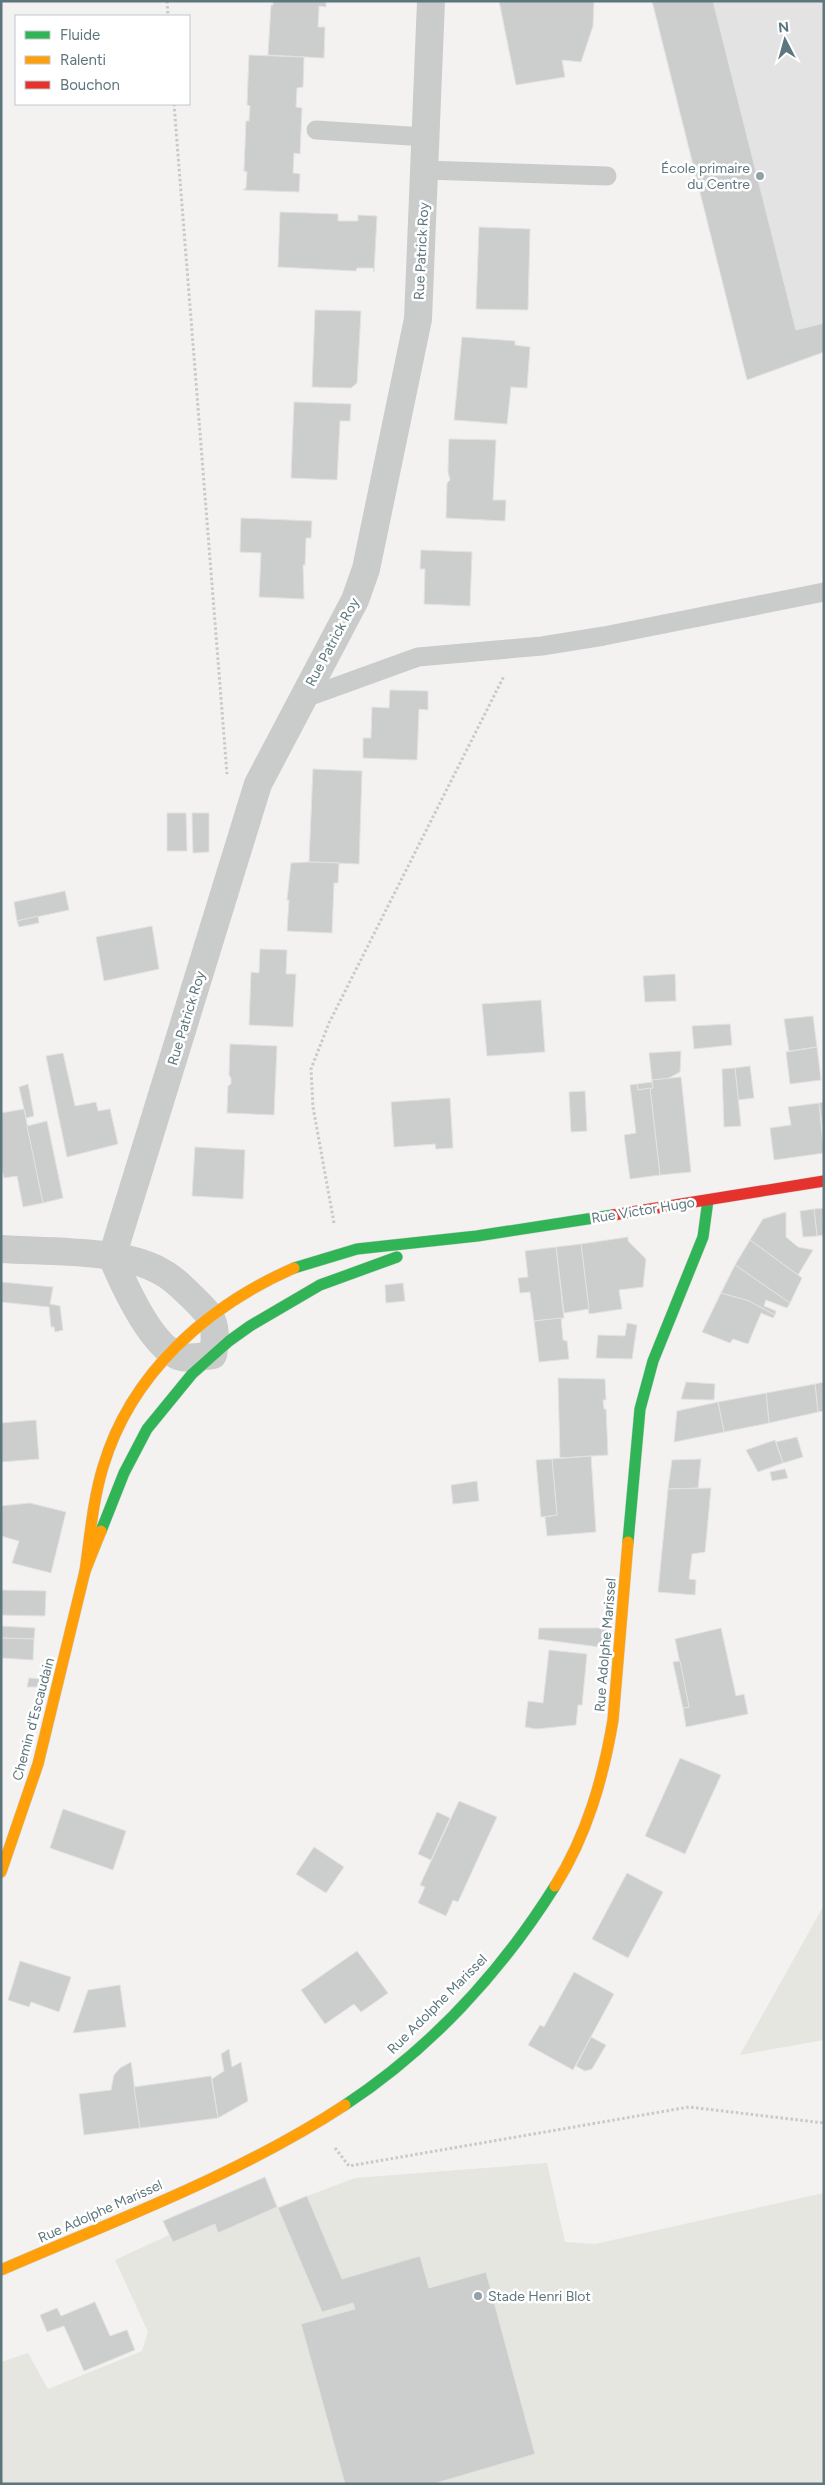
<svg xmlns="http://www.w3.org/2000/svg" width="825" height="2485" viewBox="0 0 825 2485" font-family="Figtree,sans-serif">
  <style>
    .built { fill: #e2e3e2 }
    .green { fill: #e4e6df }
    .building { fill: #cccece; stroke: #e2e2e1 }
    .lines { fill: none; stroke-linecap: round; stroke-linejoin: round }
    .fast-casing { stroke: #ced0d0; stroke-width: 12 }
    .slow-casing { stroke: #ced0d0; stroke-width: 12 }
    .jam-casing { stroke: #ced0d0; stroke-width: 12 }
    .path { stroke: #c8c9c9; stroke-width: 3; stroke-dasharray: 2.5 2.5; stroke-linecap: butt }
    .lane { stroke: #cacccc; stroke-width: 19 }
    .street { stroke: #cacccc; stroke-width: 28 }
    .fast { stroke: #30b455; stroke-width: 11 }
    .slow { stroke: #ff9f0a; stroke-width: 11 }
    .jam { stroke: #e5322d; stroke-width: 11 }
    .poi-dot { fill: #92a1a6; stroke: #fff; stroke-width: 2 }
    .labels { text-anchor: middle; stroke-width: 5; stroke-linejoin: round; paint-order: stroke }
    .poi-label { font-size: 14px; fill: #5d767d; stroke: #fff; text-anchor: end }
    .street-label { font-size: 14px; fill: #5d767d; stroke: #fff }
  </style>
  <rect width="100%" height="100%" fill="#f3f2f1"/>
  <path class="built" d="M652 1H824V350L747 380Z"/>
  <g class="green">
    <path d="M824 1905V2040L740 2055Z"/>
    <path d="M547 2163 565 2242 595 2244 824 2193V2484H1V2362L28 2353 48 2389 142 2351 148 2332 115 2260 169 2235 163 2221 265 2177 278 2207 355 2178Z"/>
  </g>
  <g class="building">
    <path d="M273 1H326V7L319 6 318 27H325L324 58 268 55 271 5H273Z"/>
    <path d="M499 1H594L593 26 581 62 562 60 565 77 516 85Z"/>
    <path d="M652 1H713L796 330 824 323V352L747 380Z"/>
    <path d="M249 55 304 57 303 87 297 88 296 107 302 108 300 154 294 153 293 173 300 174 299 192 243 190 246 188 247 172 244 171 246 121H249L250 106 247 105Z"/>
    <path d="M280 212 338 214V221H358V215L377 216 374 272 373 268H357L356 271 278 267Z"/>
    <path d="M479 227 530 229 528 310 476 309Z"/>
    <path d="M315 310 361 311 357 383 351 388 312 387Z"/>
    <path d="M462 337 515 341V345L530 347 527 388 511 387 507 424 454 420Z"/>
    <path d="M294 402 351 404 350 421H340L337 480 291 478Z"/>
    <path d="M449 439 496 440 493 500H506L505 521 446 518 447 483 450 480 448 472Z"/>
    <path d="M241 518 312 521 311 538H306L305 565H303L304 599 259 597 261 553 240 552Z"/>
    <path d="M421 550 472 552 470 606 424 604 425 569H420Z"/>
    <path d="M390 690 428 691V710L419 709 417 760 363 758V738H371L372 707 389 708Z"/>
    <path d="M313 769 362 771 359 864 309 862Z"/>
    <path d="M167 813H186L187 851H167Z"/>
    <path d="M192 813H209V852L193 853Z"/>
    <path d="M309 862 339 863 338 883H334L332 933 287 931 289 900H287L291 863Z"/>
    <path d="M65 891 69 910 17 921 14 902Z"/>
    <path d="M38 916 39 923 19 927 17 921Z"/>
    <path d="M152 926 159 969 104 981 96 937Z"/>
    <path d="M260 949 287 950 286 974H296L293 1027 249 1025 251 972 259 973Z"/>
    <path d="M675 974 676 1001 645 1002 643 976Z"/>
    <path d="M541 1000 545 1052 487 1056 482 1004Z"/>
    <path d="M813 1016 817 1047 789 1051 784 1019Z"/>
    <path d="M730 1024 732 1045 694 1049 692 1026Z"/>
    <path d="M230 1044 277 1046 274 1115 227 1113 228 1086 231 1084V1078L229 1075Z"/>
    <path d="M817 1047 821 1080 790 1084 786 1052Z"/>
    <path d="M681 1051 680 1072 667 1079 652 1080 649 1053Z"/>
    <path d="M63 1053 75 1106 96 1102 98 1111 110 1109 118 1144 67 1157 46 1056Z"/>
    <path d="M750 1066 754 1098 738 1100 735 1068Z"/>
    <path d="M735 1068 741 1126 724 1127 722 1069Z"/>
    <path d="M681 1077 691 1172 660 1175 650 1088H653L652 1080Z"/>
    <path d="M652 1082 653 1088 638 1090 637 1084Z"/>
    <path d="M28 1084 34 1116 26 1118 19 1087Z"/>
    <path d="M637 1084 638 1090 650 1088 660 1175 630 1179 624 1135 636 1133 630 1085Z"/>
    <path d="M585 1091 587 1131 571 1132 569 1092Z"/>
    <path d="M450 1098 453 1148 436 1149 435 1144 394 1147 391 1102Z"/>
    <path d="M824 1102V1138L819 1103Z"/>
    <path d="M819 1103 824 1153 774 1160 770 1128 791 1125 788 1107Z"/>
    <path d="M24 1109 43 1203 23 1207 17 1176 4 1178 1 1166V1113Z"/>
    <path d="M47 1121 63 1198 43 1203 27 1126Z"/>
    <path d="M195 1147 245 1150 243 1199 192 1196Z"/>
    <path d="M824 1208V1235L817 1236 814 1209Z"/>
    <path d="M814 1209 817 1236 803 1237 800 1211Z"/>
    <path d="M786 1212V1237L798 1247 813 1250 798 1275 750 1240 763 1219Z"/>
    <path d="M628 1237V1241L646 1259 643 1287 619 1290 622 1309 589 1314 581 1244Z"/>
    <path d="M750 1240 802 1278 790 1303 735 1265Z"/>
    <path d="M581 1244 589 1309 564 1313 556 1247Z"/>
    <path d="M556 1247 564 1318 534 1321 530 1292 520 1293 518 1278 528 1277 525 1251Z"/>
    <path d="M735 1265 790 1303 787 1308 766 1300 764 1306 776 1311 775 1315 749 1301 721 1293Z"/>
    <path d="M1 1282 53 1287 50 1304 60 1306 63 1330 55 1332 54 1327H51L49 1307 1 1302Z"/>
    <path d="M403 1283 405 1301 386 1303 385 1285Z"/>
    <path d="M721 1293 749 1301 775 1315 773 1318 761 1313 748 1344 733 1339 730 1343 702 1332Z"/>
    <path d="M561 1318 563 1340 567 1341 569 1359 539 1362 534 1321Z"/>
    <path d="M627 1323 637 1325 632 1359 596 1358 598 1335 625 1336Z"/>
    <path d="M558 1378 605 1379 606 1400H603L604 1409H606L608 1455 560 1458Z"/>
    <path d="M686 1382 715 1384 714 1400 681 1399Z"/>
    <path d="M824 1382V1411L818 1412 815 1384Z"/>
    <path d="M815 1384 818 1412 769 1423 766 1393Z"/>
    <path d="M766 1393 769 1423 724 1432 718 1402Z"/>
    <path d="M718 1402 724 1432 674 1442 677 1411Z"/>
    <path d="M36 1420 39 1459 1 1462V1423Z"/>
    <path d="M797 1437 803 1457 783 1463 776 1442Z"/>
    <path d="M775 1440 783 1463 758 1472 746 1450Z"/>
    <path d="M591 1456 596 1532 547 1536 545 1517 557 1515 552 1459Z"/>
    <path d="M552 1459 557 1515 541 1517 536 1460Z"/>
    <path d="M701 1459 698 1488 668 1489 672 1460Z"/>
    <path d="M785 1469 788 1478 772 1481 770 1472Z"/>
    <path d="M477 1481 479 1501 453 1504 451 1485Z"/>
    <path d="M711 1488 705 1552 692 1554 689 1579 696 1580 695 1595 658 1592 668 1489Z"/>
    <path d="M30 1503 66 1512 51 1573 12 1563 19 1541 1 1536V1506Z"/>
    <path d="M1 1590 46 1591 45 1616 1 1615Z"/>
    <path d="M1 1626 35 1628 34 1639 1 1638Z"/>
    <path d="M539 1628H609L607 1648 538 1639Z"/>
    <path d="M721 1628 736 1696 744 1694 748 1714 686 1727 683 1708 689 1707 675 1639Z"/>
    <path d="M1 1638 34 1639 33 1660 2 1658 1 1674Z"/>
    <path d="M549 1650 587 1654 582 1705H578L576 1725 536 1729 525 1727 528 1701 543 1703Z"/>
    <path d="M680 1661 689 1707 683 1708 673 1662Z"/>
    <path d="M29 1678 41 1679 39 1687H27Z"/>
    <path d="M680 1758 721 1775 685 1854 645 1836Z"/>
    <path d="M459 1801 497 1817 458 1902 453 1900 446 1916 418 1903 425 1887 420 1885Z"/>
    <path d="M63 1809 126 1831 113 1870 50 1848Z"/>
    <path d="M437 1812 450 1818 431 1860 418 1854Z"/>
    <path d="M314 1847 344 1867 326 1893 296 1874Z"/>
    <path d="M627 1873 663 1892 628 1958 592 1939Z"/>
    <path d="M357 1951 388 1993 361 2012 354 2004 325 2024 301 1990Z"/>
    <path d="M20 1961 71 1977 59 2012 31 2002 29 2007 8 2000Z"/>
    <path d="M574 1972 614 1994 573 2070 528 2045 540 2025 544 2027Z"/>
    <path d="M120 1985 126 2027 73 2033 88 1990Z"/>
    <path d="M591 2037 606 2045 592 2069 585 2071 576 2066Z"/>
    <path d="M229 2049 232 2067 241 2062 248 2101 218 2118 212 2079 224 2071 221 2054Z"/>
    <path d="M131 2062 140 2128 84 2135 79 2094 111 2090 114 2075 120 2068Z"/>
    <path d="M211 2076 218 2118 140 2128 134 2087Z"/>
    <path d="M265 2177 277 2207 218 2233 215 2224 173 2242 163 2221Z"/>
    <path d="M307 2196 342 2279 420 2256 429 2288 486 2272 535 2454 433 2484H345L301 2324 355 2309 353 2303 322 2312 278 2208Z"/>
    <path d="M95 2302 110 2336 127 2330 135 2350 84 2371 64 2326 47 2332 40 2315 57 2308 61 2316Z"/>
  </g>
  <g class="lines">
    <defs>
      <g id="fast">
        <path d="M294 1268 357 1249 477 1236 613 1215"/>
        <path d="M101 1531 124 1473 147 1429 192 1374 229 1341 250 1326 320 1285 397 1257"/>
        <path d="M628 1542 640 1409 653 1361 703 1237 708 1200"/>
        <path d="M345 2105C430 2049 501 1972 555 1886"/>
      </g>
      <g id="slow">
        <path d="M85 1571C90 1536 93 1500 103 1467 131 1373 207 1306 294 1268"/>
        <path d="M1 1872 38 1764 85 1571 101 1531"/>
        <path d="M555 1886C587 1835 603 1779 613 1720L628 1542"/>
        <path d="M1 2270C116 2220 240 2174 345 2105"/>
      </g>
      <path id="jam" d="M613 1215 824 1181"/>
    </defs>
    <use href="#fast" class="fast-casing"/>
    <use href="#slow" class="slow-casing"/>
    <use href="#jam" class="jam-casing"/>
    <g class="path">
      <path d="M167 1 168 16"/>
      <path d="M174 104 227 774"/>
      <path d="M334 1223 313 1107 311 1069 329 1023 504 676"/>
      <path d="M335 2148 349 2166 689 2107 824 2123"/>
    </g>
    <g class="lane">
      <path d="M316 130 425 137"/>
      <path d="M425 170 607 176"/>
      <path d="M302 699 418 657 542 646 604 636 824 592"/>
    </g>
    <g class="street">
      <path d="M1 1249C47 1252 121 1249 160 1271 172 1277 181 1286 190 1295 213 1317 218 1322 213 1355 202 1356 189 1360 178 1356 150 1344 123 1283 112 1257"/>
      <path d="M112 1257 258 784 355 600 366 569 418 319 431 1"/>
    </g>
    <use href="#fast" class="fast"/>
    <use href="#slow" class="slow"/>
    <use href="#jam" class="jam"/>
  </g>
  <g class="poi-dot">
    <circle cx="760" cy="176" r="5"/>
    <circle cx="478" cy="2296" r="5"/>
  </g>
  <g class="labels">
    <g class="poi-label">
      <text x="750" y="173">École primaire<tspan x="750" dy="16">du Centre</tspan></text>
      <text x="488" y="2301" text-anchor="start">Stade Henri Blot</text>
    </g>
    <g class="street-label">
      <text transform="translate(421 251) rotate(-87)" y="5">Rue Patrick Roy</text>
      <text transform="translate(332 642) rotate(-62)" y="5">Rue Patrick Roy</text>
      <text transform="translate(186 1018) rotate(-73)" y="5">Rue Patrick Roy</text>
      <text transform="translate(643 1210) rotate(-9)" y="5">Rue Victor Hugo</text>
      <text transform="translate(605 1645) rotate(-85)" y="5">Rue Adolphe Marissel</text>
      <text transform="translate(33 1719) rotate(-75)" y="5">Chemin d'Escaudain</text>
      <text transform="translate(437 2004) rotate(-45)" y="5">Rue Adolphe Marissel</text>
      <text transform="translate(100 2211) rotate(-24)" y="5">Rue Adolphe Marissel</text>
    </g>
  </g>
  <rect width="825" height="2485" fill="none" stroke="#5d767d" stroke-width="5"/>
  <rect x="15" y="15" width="175" height="90" fill="#ffffff" stroke="#bec8cb"/>
  <rect x="25" y="31" width="25" height="8" fill="#30b455" stroke="#bec8cb"/>
  <text x="60" y="40" font-size="15" fill="#5d767d">Fluide</text>
  <rect x="25" y="56" width="25" height="8" fill="#ff9f0a" stroke="#bec8cb"/>
  <text x="60" y="65" font-size="15" fill="#5d767d">Ralenti</text>
  <rect x="25" y="81" width="25" height="8" fill="#e5322d" stroke="#bec8cb"/>
  <text x="60" y="90" font-size="15" fill="#5d767d">Bouchon</text>
  <g transform="translate(785 40) rotate(354)" stroke="#ffffff" stroke-width="4" paint-order="stroke">
  <path d="M0-4L9 19L0 12L-9 19Z" fill="#5d767d"/>
  <text y="-8" font-size="14" font-weight="bold" text-anchor="middle" fill="#5d767d">N</text>
  </g>
</svg>
